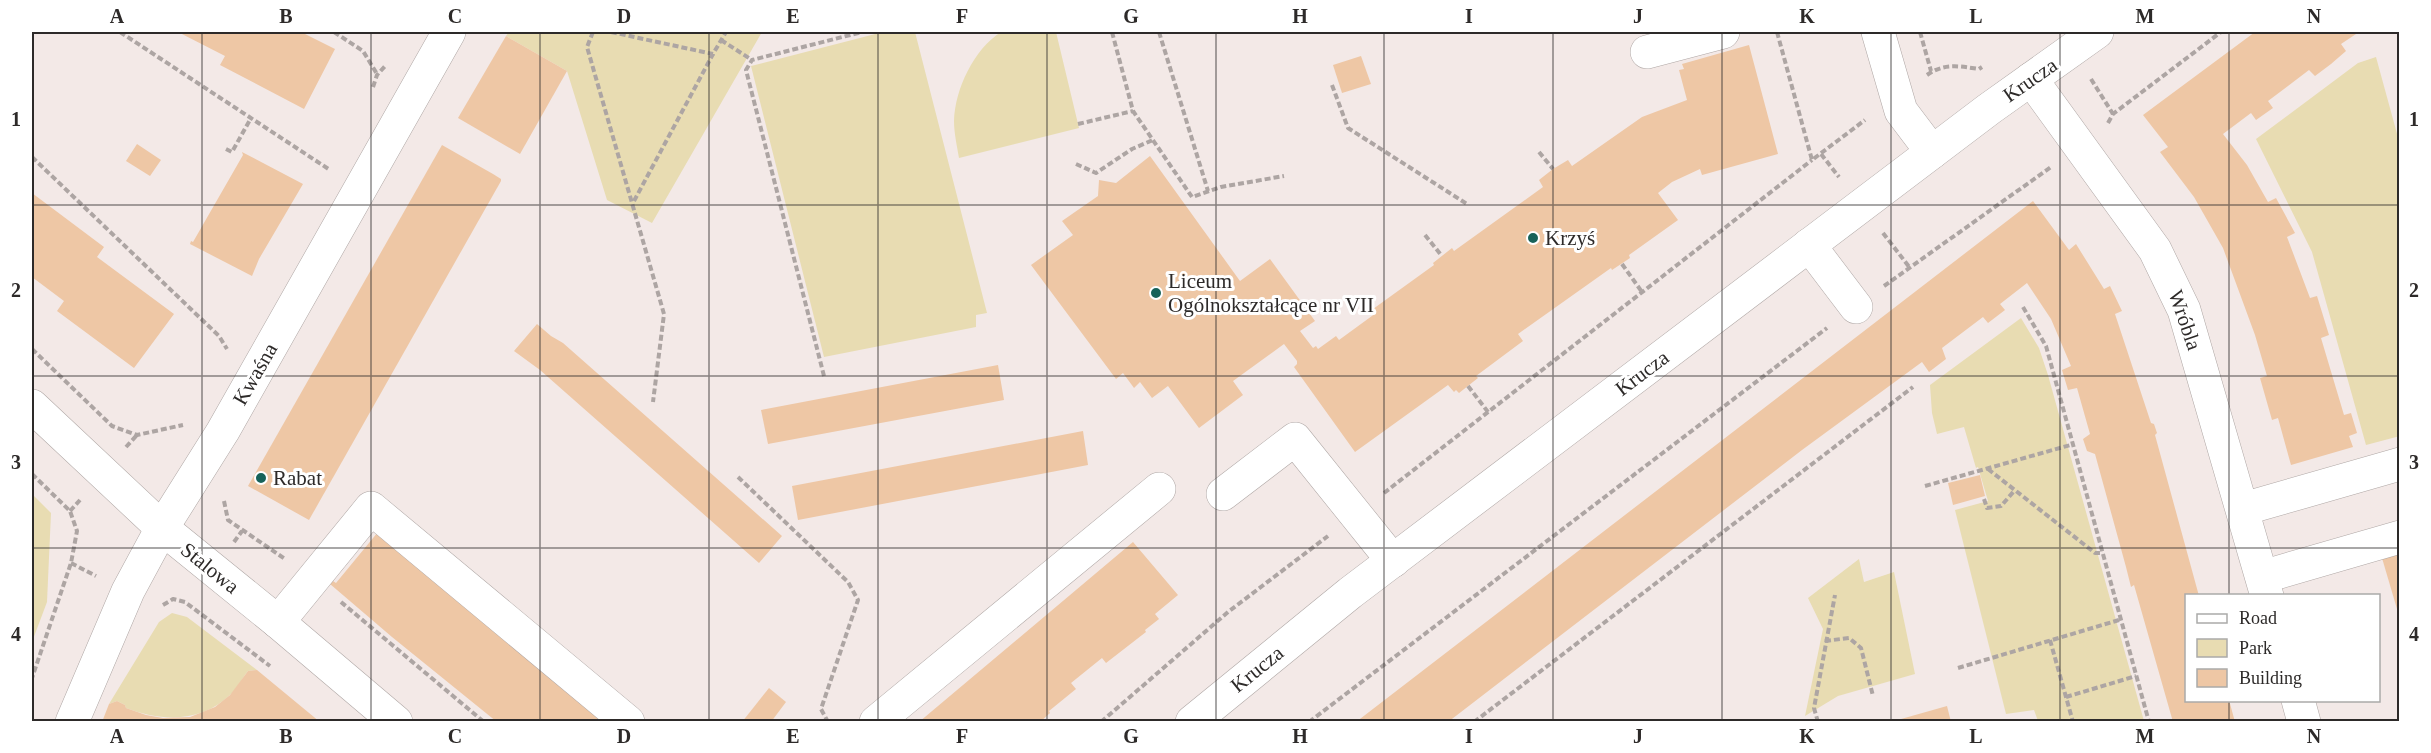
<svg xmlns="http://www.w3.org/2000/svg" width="2431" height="753" viewBox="0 0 2431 753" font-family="'Times New Roman',serif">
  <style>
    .green { fill: #e8dcb2 }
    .building { fill: #eec7a5 }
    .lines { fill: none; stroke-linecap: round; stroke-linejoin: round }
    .minor-casing { stroke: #afa7a5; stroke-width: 34 }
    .path { stroke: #ada5a3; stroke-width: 4; stroke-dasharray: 6 3; stroke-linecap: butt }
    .minor { stroke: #fff; stroke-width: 33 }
    .grid { fill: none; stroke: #2d2a29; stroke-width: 1.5; stroke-opacity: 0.55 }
    .poi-dot { fill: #176259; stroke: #fff; stroke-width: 2 }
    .labels { text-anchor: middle; stroke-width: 6; stroke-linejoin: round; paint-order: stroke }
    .street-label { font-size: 21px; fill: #2d2a29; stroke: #fff }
    .poi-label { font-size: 21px; fill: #2d2a29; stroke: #fff; text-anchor: start }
    .neatline { fill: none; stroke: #2d2a29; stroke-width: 2 }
    .grid-label { font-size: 20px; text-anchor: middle; font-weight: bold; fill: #2d2a29 }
  </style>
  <rect width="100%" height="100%" fill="#f3e9e7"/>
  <g class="green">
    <path d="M509 32H762L652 223 607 200 567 71 506 36Z"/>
    <path d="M883 32H915L987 313 976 315V327L824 357 751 66Z"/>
    <path d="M1001 32H1056L1079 128 959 158C957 146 954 133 954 121 955 89 974 49 1001 32Z"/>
    <path d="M2376 57 2399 141 2400 436 2366 445 2312 252 2256 139 2358 63Z"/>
    <path d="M2021 318 2039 348 2048 375 2144 721H2038L2034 710 2006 714 1955 510 1988 501 1978 467 1976 468 1964 427 1937 434 1932 413 1930 385Z"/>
    <path d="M32 494 51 513 47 602 32 642Z"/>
    <path d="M1859 559 1864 582 1894 572 1915 674 1838 696 1805 716 1823 629 1808 598Z"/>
    <path d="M172 613 187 617 257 670 248 671C242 678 239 686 232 693 202 723 163 722 126 708L125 705 117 701 109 704 159 622Z"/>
  </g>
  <g class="building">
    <path d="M178 32H301L335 49 304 109 220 65 225 56Z"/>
    <path d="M2255 32H2359L2341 44 2346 51 2331 64 2315 76 2309 70 2268 101 2273 108 2256 120 2251 113 2223 134 2247 165 2268 202 2276 198 2295 233 2287 237 2310 298 2317 296 2329 335 2321 338 2344 415 2351 413 2357 433 2349 436 2353 447 2291 465 2278 418 2272 420 2260 378 2267 376 2255 335 2223 248 2194 197 2160 152 2168 147 2143 115Z"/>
    <path d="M506 36 567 71 520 154 458 118Z"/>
    <path d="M1749 45 1778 154 1702 175 1700 169 1672 182 1658 193 1678 220 1629 255 1630 258 1612 270 1611 268 1518 334 1523 341 1476 376 1478 378 1459 393 1456 390 1454 392 1448 385 1355 452 1294 367 1297 364V361L1284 344 1233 381 1243 395 1199 428 1168 386 1152 398 1140 382 1134 388 1123 373 1116 379 1031 265 1073 235 1062 221 1098 196 1099 180 1116 183 1150 156 1240 281 1270 259 1315 321 1300 331 1313 348 1316 346 1318 349 1336 336 1339 340 1376 313 1373 309 1434 265 1433 263 1452 248 1454 251 1543 187 1539 180 1553 169 1568 160 1572 166 1642 117 1687 100 1679 70 1684 69 1682 64Z"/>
    <path d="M1361 56 1371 84 1342 93 1333 65Z"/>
    <path d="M137 144 161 160 150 176 126 161Z"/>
    <path d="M442 145 493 174 501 179V181L309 520 248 486Z"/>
    <path d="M242 152 303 184 259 259 252 276 190 244 191 241 193 242 243 155Z"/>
    <path d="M32 193 104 247 97 257 174 314 134 368 57 311 64 301 32 277Z"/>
    <path d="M2033 201 2069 250 2076 244 2104 289 2110 286 2122 311 2115 314 2151 423 2154 424 2157 433 2155 435 2199 596H2186V700H2229L2235 722H2173L2134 585 2131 587 2126 567 2095 454 2087 451 2083 439 2090 434 2077 388 2068 390 2062 370 2071 366 2051 319 2027 283 2000 304 2005 310 1988 323 1983 317 1942 348 1946 359 1929 372 1922 362 1802 450 1448 722H1356Z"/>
    <path d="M537 324 551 336 563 343 782 536 759 563 540 370 514 351Z"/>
    <path d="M998 365 1004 400 768 444 761 410Z"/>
    <path d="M1083 431 1088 465 798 520 792 486Z"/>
    <path d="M1980 475 1985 496 1953 505 1948 483Z"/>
    <path d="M378 532 606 722H497L392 637 330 584 333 581 336 583Z"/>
    <path d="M1133 542 1178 595 1155 614 1159 619 1145 630 1146 632 1106 663 1102 658 1071 683 1076 689 1049 711 1050 713 1040 722H919Z"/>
    <path d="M2400 554V608L2397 609 2382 558Z"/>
    <path d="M257 670 320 722H102L109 704 117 701 125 705 126 708 146 715 163 718 190 717 215 707 230 695 248 671Z"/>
    <path d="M769 688 786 702 771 722H742Z"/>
    <path d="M1947 706 1951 722H1894V721Z"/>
  </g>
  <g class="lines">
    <defs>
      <g id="minor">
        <path d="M1878 32 1901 111 1932 152"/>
        <path d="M1647 52 1723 32"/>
        <path d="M2031 79 2155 250 2184 310 2267 596"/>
        <path d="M1809 245 1856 307"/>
        <path d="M32 406 162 528 278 622 396 722"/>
        <path d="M1223 494 1295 439 1393 561"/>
        <path d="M2243 509 2400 464"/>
        <path d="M2262 577 2400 537"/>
        <path d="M278 622 371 508 628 722"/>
        <path d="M2298 700 2304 722"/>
        <path d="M72 722 128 591 162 528 223 431 449 32"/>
        <path d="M876 722 1159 489"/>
        <path d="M1192 722 1350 593 1989 109 2097 32"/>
      </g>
    </defs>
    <use href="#minor" class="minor-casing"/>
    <g class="path">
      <path d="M120 32 330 170"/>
      <path d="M334 32 363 51 377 74"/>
      <path d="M593 32 587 47 664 314 653 402"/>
      <path d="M611 32 713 54 726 32"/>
      <path d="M1112 32 1133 111 1192 197 1221 187 1284 176"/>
      <path d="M1159 32 1208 191"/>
      <path d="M1777 32 1812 160 1865 120"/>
      <path d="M1920 32 1931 71"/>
      <path d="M721 40 752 60"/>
      <path d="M1927 75C1944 63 1959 66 1979 69L1982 67"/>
      <path d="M2091 79 2113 114"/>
      <path d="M1332 85 1348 128 1467 204"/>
      <path d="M373 87 377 75 386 65"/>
      <path d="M2108 123 2113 114 2221 32"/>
      <path d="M1078 124 1133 111"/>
      <path d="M226 149 232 152 251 118"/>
      <path d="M1539 152 1553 169"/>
      <path d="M1821 154 1839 177"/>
      <path d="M32 157 219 336 227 349"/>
      <path d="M1076 164 1096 173 1132 149 1153 140"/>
      <path d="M634 201 713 54"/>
      <path d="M1883 233 1910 268"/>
      <path d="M1425 235 1442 256"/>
      <path d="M1622 264 1642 292"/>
      <path d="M1884 286 2051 167"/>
      <path d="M2023 307 2046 346 2149 722"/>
      <path d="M32 349 112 426 137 435 183 425"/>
      <path d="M824 376 746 70 752 60 862 32"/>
      <path d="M1468 386 1488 412"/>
      <path d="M126 447 137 435"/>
      <path d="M1988 469 2095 553H2103"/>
      <path d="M32 474 70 511 77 531 71 563 32 678"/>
      <path d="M738 477 848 582 858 600 821 709 828 722"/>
      <path d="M1925 486 2074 444"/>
      <path d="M1384 493 1812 160"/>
      <path d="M1984 499 1987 508 2001 506 2015 490"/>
      <path d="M224 501 228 520 285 559"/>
      <path d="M70 511 80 500"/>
      <path d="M234 542 242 531"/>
      <path d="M71 563 96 576"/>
      <path d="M341 602 484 722"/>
      <path d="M163 605 173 599 185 602 270 666"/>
      <path d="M2050 640 2073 722"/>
      <path d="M1825 641 1849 638 1861 648 1873 696"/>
      <path d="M1958 668 2119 620"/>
      <path d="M2066 697 2136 676"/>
      <path d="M1101 722 1228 612 1328 536"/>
      <path d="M1309 722 1827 328"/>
      <path d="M1474 722 1913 387"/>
      <path d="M1818 722 1814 708 1835 595"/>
    </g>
    <use href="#minor" class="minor"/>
  </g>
  <path class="grid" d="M202 32V722M371 32V722M540 32V722M709 32V722M878 32V722M1047 32V722M1216 32V722M1384 32V722M1553 32V722M1722 32V722M1891 32V722M2060 32V722M2229 32V596M32 205H2400M32 376H2400M32 548H2400M2229 700V722"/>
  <g class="poi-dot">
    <circle cx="1533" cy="238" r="6"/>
    <circle cx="1156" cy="293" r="6"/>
    <circle cx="261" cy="478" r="6"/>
  </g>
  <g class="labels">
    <g class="street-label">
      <text transform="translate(2030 80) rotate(-35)" y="7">Krucza</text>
      <text transform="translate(2185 320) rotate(71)" y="7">Wróbla</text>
      <text transform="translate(1642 373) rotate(-37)" y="7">Krucza</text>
      <text transform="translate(255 374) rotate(-60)" y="7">Kwaśna</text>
      <text transform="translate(210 568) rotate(39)" y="7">Stalowa</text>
      <text transform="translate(1257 669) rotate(-39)" y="7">Krucza</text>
    </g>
    <g class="poi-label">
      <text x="1545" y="245">Krzyś</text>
      <text x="1168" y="288">Liceum<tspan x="1168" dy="24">Ogólnokształcące nr VII</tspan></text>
      <text x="273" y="485">Rabat</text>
    </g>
  </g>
  <rect width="2431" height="753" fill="none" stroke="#ffffff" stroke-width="66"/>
  <rect x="2185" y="594" width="195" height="108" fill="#ffffff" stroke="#abaaa9" stroke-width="1.5"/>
  <rect x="2197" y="614" width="30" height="9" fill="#ffffff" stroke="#abaaa9" stroke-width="1.5"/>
  <text x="2239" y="624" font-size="18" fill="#2d2a29">Road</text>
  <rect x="2197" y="639" width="30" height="18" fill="#e8dcb2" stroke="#abaaa9" stroke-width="1.5"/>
  <text x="2239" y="654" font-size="18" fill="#2d2a29">Park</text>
  <rect x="2197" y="669" width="30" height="18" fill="#eec7a5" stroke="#abaaa9" stroke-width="1.5"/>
  <text x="2239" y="684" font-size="18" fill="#2d2a29">Building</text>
  <rect x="33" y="33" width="2365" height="687" class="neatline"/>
  <g class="grid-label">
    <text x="117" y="23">A</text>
    <text x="286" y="23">B</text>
    <text x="455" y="23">C</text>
    <text x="624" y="23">D</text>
    <text x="793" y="23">E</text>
    <text x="962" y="23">F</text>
    <text x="1131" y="23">G</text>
    <text x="1300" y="23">H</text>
    <text x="1469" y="23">I</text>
    <text x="1638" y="23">J</text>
    <text x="1807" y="23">K</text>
    <text x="1976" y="23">L</text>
    <text x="2145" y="23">M</text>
    <text x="2314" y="23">N</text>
    <text x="16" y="126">1</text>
    <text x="2414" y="126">1</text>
    <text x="16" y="297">2</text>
    <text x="2414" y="297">2</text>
    <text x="16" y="469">3</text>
    <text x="2414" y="469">3</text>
    <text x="16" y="641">4</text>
    <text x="2414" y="641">4</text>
    <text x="117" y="743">A</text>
    <text x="286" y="743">B</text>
    <text x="455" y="743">C</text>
    <text x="624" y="743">D</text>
    <text x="793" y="743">E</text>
    <text x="962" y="743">F</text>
    <text x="1131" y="743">G</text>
    <text x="1300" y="743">H</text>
    <text x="1469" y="743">I</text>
    <text x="1638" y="743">J</text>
    <text x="1807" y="743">K</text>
    <text x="1976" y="743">L</text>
    <text x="2145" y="743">M</text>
    <text x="2314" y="743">N</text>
  </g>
</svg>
